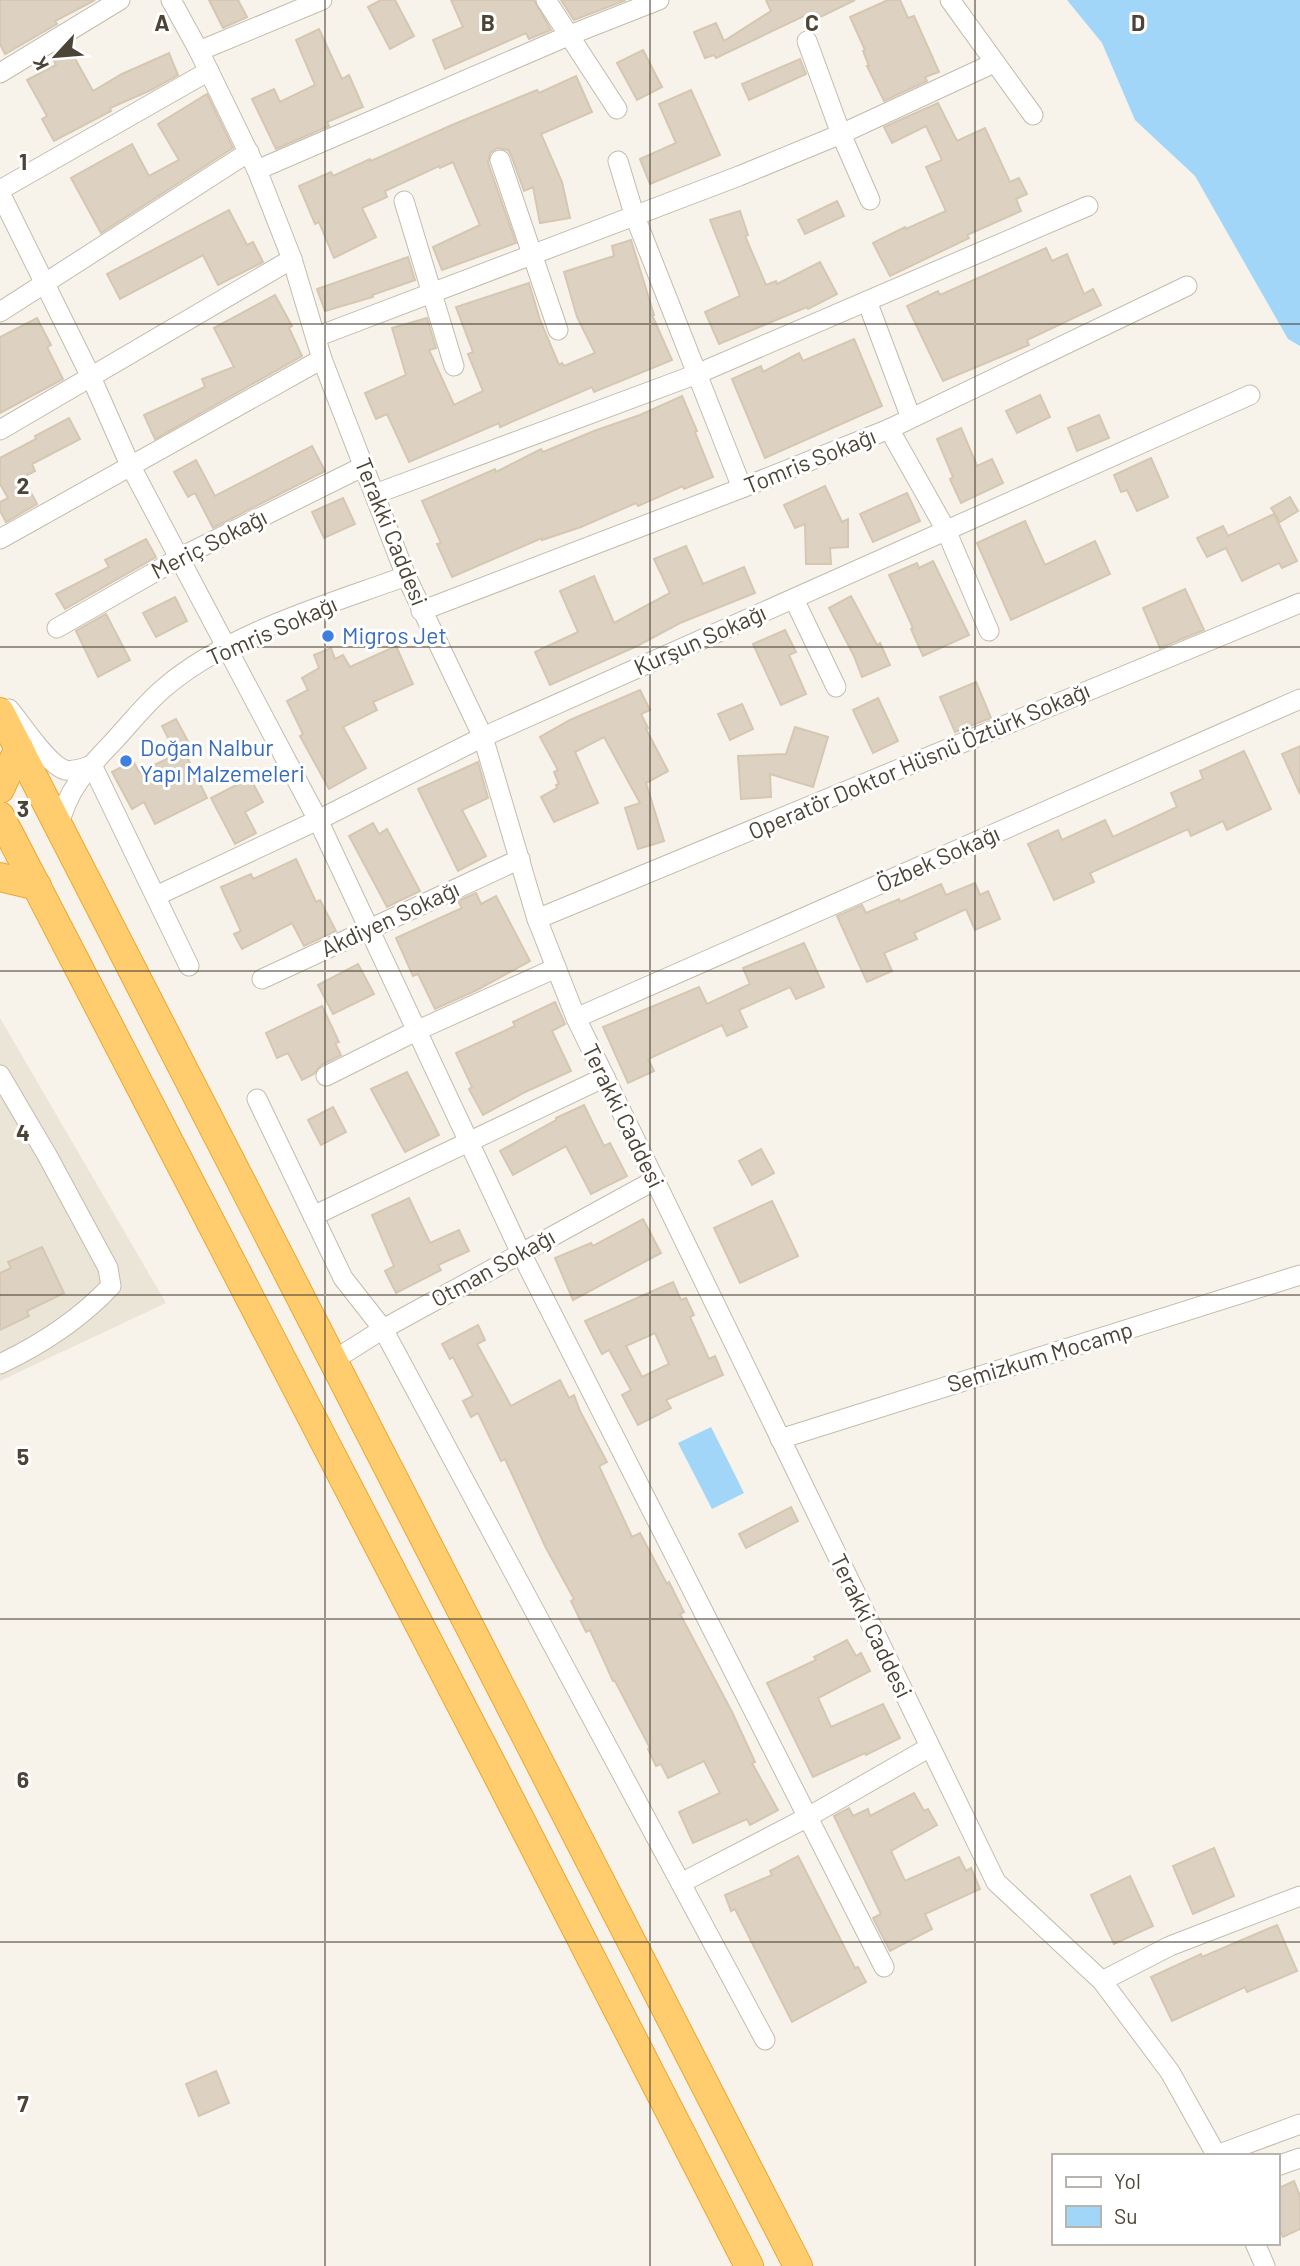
<svg xmlns="http://www.w3.org/2000/svg" width="1300" height="2266" viewBox="0 0 1300 2266" font-family="Barlow,sans-serif">
  <style>
    .residential { fill: #ebe5d8 }
    .water { fill: #a2d6f8 }
    .building { fill: #ddd2c1; stroke: #d5c7b1; stroke-width: 2; fill-rule: evenodd }
    .lines { fill: none; stroke-linecap: round; stroke-linejoin: round }
    .minor-casing { stroke: #c4bbac; stroke-width: 21 }
    .highway-casing { stroke: #eea52d; stroke-width: 30 }
    .minor { stroke: #fff; stroke-width: 19 }
    .highway { stroke: #ffcd6d; stroke-width: 28 }
    .grid { fill: none; stroke: #4c4437; stroke-width: 2; stroke-opacity: 0.55 }
    .shop-dot { fill: #3f7fe0; stroke: #fff; stroke-width: 2.5 }
    .labels { text-anchor: middle; stroke-width: 6; stroke-linejoin: round; paint-order: stroke }
    .street-label { font-size: 23px; fill: #4c4437; stroke: #fff }
    .shop-label { font-size: 23px; fill: #366cbe; stroke: #fff; text-anchor: start }
    .grid-label { font-size: 23px; text-anchor: middle; font-weight: bold; fill: #4c4437; stroke: #fff; stroke-width: 6; stroke-linejoin: round; paint-order: stroke }
  </style>
  <rect width="100%" height="100%" fill="#f7f3eb"/>
  <path class="residential" d="M0 1018 166 1303 0 1381Z"/>
  <g class="water">
    <path d="M1067 0H1300V346L1288 339 1195 176 1135 120 1102 43Z"/>
    <path d="M711 1427 744 1493 712 1509 678 1443Z"/>
  </g>
  <g class="building">
    <path d="M0 0H95L55 21 57 24 5 54 0 44Z"/>
    <path d="M209 0H238L247 17 223 28Z"/>
    <path d="M381 0H395L414 36 390 49 368 7Z"/>
    <path d="M451 0H534L551 30 529 39 526 33 445 69 433 40 463 27Z"/>
    <path d="M561 0H626L574 20Z"/>
    <path d="M766 0H855L812 21 808 14 716 58 714 55 705 58 694 32 716 23 724 41 771 11Z"/>
    <path d="M888 0H900L908 18 914 16 939 72 925 77 927 81 884 101 867 66H869L863 51 865 50 850 17Z"/>
    <path d="M319 29 342 79 349 75 363 107 327 122 329 126 276 149 252 99 274 89 280 102 315 85 296 40Z"/>
    <path d="M68 46 93 91 122 74 169 53 178 75 151 90 110 108 111 111 54 141 42 119 47 116 27 80 56 65 52 56Z"/>
    <path d="M643 50 662 87 637 100 617 63Z"/>
    <path d="M800 59 806 74 749 100 742 84Z"/>
    <path d="M576 76 592 112 541 134 562 182 570 218 540 223 533 187 524 191 511 155 508 150 497 148 490 153 488 163 516 243 442 270 433 247 480 225 453 162 440 168 439 166 385 191 387 197 362 208 376 237 334 258 319 222 315 224 299 186 331 172 333 176 370 159 371 161 452 125 537 90 539 93Z"/>
    <path d="M691 90 720 155 650 184 640 159 676 143 659 104Z"/>
    <path d="M207 94 233 148 101 233 71 178 132 144 149 176 179 160 158 124Z"/>
    <path d="M938 103 957 141 985 128 1010 182 1019 178 1027 194 1016 199 1021 211 967 235 969 238 890 276 873 243 905 227 906 229 946 211 926 167 942 160 926 126 892 143 884 127Z"/>
    <path d="M837 201 844 216 805 234 798 220Z"/>
    <path d="M229 210 247 245 253 242 263 262 218 285 203 255 120 299 107 274Z"/>
    <path d="M740 211 748 235 745 236 766 285 776 281 777 284 820 262 837 294 808 309 807 307 719 344 705 312 740 296 710 220Z"/>
    <path d="M631 240 654 315H652L672 360 594 392 592 387 500 427 499 423 409 462 387 414 376 419 365 393 406 375 392 328 427 318 436 348 429 350 454 405 483 391 468 354 473 352 456 307 529 283 540 320 559 365 562 363 564 366 595 353 577 317 564 272 614 256 612 246Z"/>
    <path d="M1046 248 1052 261 1067 254 1084 294 1093 289 1101 305 1027 340 1029 345 943 381 907 306 938 291 940 295Z"/>
    <path d="M408 257 415 280 372 295 373 297 325 311 317 289Z"/>
    <path d="M275 295 292 326 289 328 302 356 155 439 144 415 205 387 202 379 234 367 214 328Z"/>
    <path d="M37 318 51 345 47 347 63 379 0 413V337Z"/>
    <path d="M854 339 882 406 765 458 732 379 761 366 763 372 799 353 803 361Z"/>
    <path d="M1040 395 1050 417 1017 433 1006 411Z"/>
    <path d="M682 396 697 431 695 432 713 477 684 489 683 486 638 506 636 503 581 527 542 540V538L452 577 437 544 441 543 422 501 495 469 496 472 541 449 543 452 594 431 640 415Z"/>
    <path d="M1099 415 1109 438 1077 451 1068 428Z"/>
    <path d="M69 418 80 439 32 464 35 471 23 477 37 504 6 522 0 511V502L8 498 0 484V458L36 439 35 436Z"/>
    <path d="M961 428 977 466 992 459 1003 483 961 503 950 479 953 477 937 439Z"/>
    <path d="M312 446 325 471 213 528 195 493 188 497 174 472 196 460 215 496Z"/>
    <path d="M1151 458 1168 497 1137 511 1127 490 1121 492 1114 475Z"/>
    <path d="M825 486 842 522 848 519V547L830 548 831 564H806L805 524 795 528 784 505Z"/>
    <path d="M907 493 920 521 873 542 860 514Z"/>
    <path d="M1290 497 1298 511 1280 522 1271 508Z"/>
    <path d="M343 498 355 524 324 538 312 512Z"/>
    <path d="M1274 514 1297 561 1282 568 1279 563 1242 581 1226 548 1207 557 1197 538 1223 526 1228 536Z"/>
    <path d="M1025 521 1045 565 1095 541 1110 574 1011 620 977 543Z"/>
    <path d="M146 539 156 557 65 609 56 594 109 567 105 560Z"/>
    <path d="M686 546 703 584 744 567 755 593 680 623 637 646 550 685 535 652 578 632 560 591 594 576 614 623 670 593 654 559Z"/>
    <path d="M933 561 969 635 923 656 911 629 913 628 889 575 917 563 919 568Z"/>
    <path d="M1185 589 1204 630 1160 648 1143 608Z"/>
    <path d="M851 596 877 645 880 643 890 665 862 677 854 656 829 608Z"/>
    <path d="M175 597 187 621 156 637 143 613Z"/>
    <path d="M106 614 130 660 98 677 76 631Z"/>
    <path d="M785 630 796 652 789 655 806 694 781 705 753 644Z"/>
    <path d="M396 646 413 684 373 702 377 710 343 727 366 768 329 789 300 736 303 734 287 701 308 690 302 678 319 668 314 655 331 648 335 659 343 655 350 667Z"/>
    <path d="M976 682 991 718 955 732 940 697Z"/>
    <path d="M640 690 650 710 641 714 648 728 646 729 668 771 646 783 664 841 638 849 625 808 640 803 604 737 575 752 598 803 554 822 541 797 557 788 556 785 559 784 554 772 558 770 540 737 570 720Z"/>
    <path d="M878 698 898 741 873 753 853 710Z"/>
    <path d="M742 704 753 729 730 740 718 714Z"/>
    <path d="M176 719 190 745 176 753 162 726Z"/>
    <path d="M795 727 828 737 813 787 770 774 771 797 741 799 738 756 786 754Z"/>
    <path d="M1300 746V794L1282 754Z"/>
    <path d="M184 751 207 798 155 824 144 802 132 809 112 772 133 761 139 772Z"/>
    <path d="M1244 751 1271 809 1227 830 1223 821 1191 836 1188 829 1090 873 1094 882 1054 900 1028 844 1058 830 1062 840 1105 820 1113 837 1177 807 1171 793 1203 779 1200 771Z"/>
    <path d="M478 762 488 798 462 810 486 856 458 871 418 789Z"/>
    <path d="M250 778 263 802 245 812 256 833 235 844 211 798Z"/>
    <path d="M373 823 379 834 387 829 420 891 387 907 349 836Z"/>
    <path d="M296 859 316 902 320 900 336 931 304 946 292 923 242 949 234 934 241 931 221 887 251 874 253 879Z"/>
    <path d="M975 883 980 895 988 891 1000 919 975 930 966 909 914 933 917 939 884 953 892 971 867 982 837 916 862 905 866 913 899 899 900 902 941 884 946 895Z"/>
    <path d="M476 893 481 904 496 896 530 961 477 990 435 1009 418 974 413 976 396 938 462 908 458 901Z"/>
    <path d="M804 943 824 987 796 999 790 987 739 1010 747 1027 727 1036 722 1025 648 1059 654 1071 628 1083 603 1027 699 987 707 1004 750 984 743 968Z"/>
    <path d="M358 964 374 994 333 1014 318 985Z"/>
    <path d="M555 1002 565 1024 552 1031 571 1071 523 1093 483 1115 469 1089 472 1087 456 1053 515 1026 513 1022Z"/>
    <path d="M322 1006 339 1042 335 1043 341 1055 321 1065 314 1074 302 1080 288 1053 277 1058 266 1033Z"/>
    <path d="M407 1072 439 1135 405 1152 371 1089Z"/>
    <path d="M584 1105 604 1146 610 1143 627 1176 591 1194 566 1146 513 1175 500 1151 556 1120V1118Z"/>
    <path d="M333 1107 346 1132 321 1145 308 1120Z"/>
    <path d="M761 1149 774 1173 752 1185 739 1161Z"/>
    <path d="M409 1198 430 1243 459 1230 469 1251 438 1265 441 1270 396 1293 385 1271 394 1266 372 1215Z"/>
    <path d="M772 1201 798 1256 740 1283 714 1228Z"/>
    <path d="M643 1219 661 1253 573 1300 555 1258 591 1243 593 1246Z"/>
    <path d="M42 1247 64 1293 27 1311 29 1316 0 1330V1273L11 1268 8 1262Z"/>
    <path d="M673 1282 681 1300 686 1298 694 1315 690 1317 709 1359 715 1356 723 1375 666 1400 671 1408 638 1425 622 1395 631 1390 609 1350 602 1354 585 1321ZM655 1333 669 1364 642 1377 626 1346Z"/>
    <path d="M478 1325 485 1340 477 1344 511 1406 560 1380 569 1398 574 1395 580 1411 607 1462 599 1466 632 1537 640 1533 667 1584 669 1582 684 1612 680 1614 732 1712 755 1762 752 1763 778 1810 750 1825 747 1819 693 1843 679 1812 720 1793 704 1761 668 1778 661 1764 656 1766 648 1749 650 1748 615 1681H613L590 1630 586 1632 571 1601 574 1599 546 1548 505 1459 501 1461 478 1413 471 1417 463 1401 473 1396 453 1357 450 1359 442 1344Z"/>
    <path d="M791 1507 798 1521 746 1548 739 1534Z"/>
    <path d="M847 1640 856 1656 861 1653 870 1671 818 1698 831 1727 883 1704 900 1738 866 1755 865 1753 813 1777 767 1683 816 1660 814 1657Z"/>
    <path d="M914 1793 924 1811 928 1809 937 1825 891 1851 905 1881 959 1857 966 1871 971 1868 980 1889 925 1914 932 1929 890 1951 873 1918 881 1914 834 1816 849 1808 853 1816 868 1809 870 1816Z"/>
    <path d="M1214 1848 1234 1896 1193 1914 1173 1866Z"/>
    <path d="M798 1856 855 1968 858 1967 866 1982 792 2022 735 1909 731 1911 725 1895 772 1875 770 1871Z"/>
    <path d="M1130 1876 1153 1926 1114 1944 1091 1895Z"/>
    <path d="M1277 1925 1297 1971 1247 1992 1245 1987 1172 2021 1151 1977 1201 1954 1202 1957Z"/>
    <path d="M216 2071 229 2103 199 2116 186 2084Z"/>
    <path d="M1294 2181 1300 2196V2229L1283 2237 1277 2223V2189Z"/>
  </g>
  <g class="lines">
    <defs>
      <g id="minor">
        <path d="M171 0 199 51 257 170 292 259 322 359 406 576 483 737 537 919 576 1018 996 1882 1102 1981 1170 2072 1217 2156"/>
        <path d="M546 0 617 109"/>
        <path d="M950 0 1033 115"/>
        <path d="M807 41 841 134 870 200"/>
        <path d="M199 51 322 0"/>
        <path d="M0 73 120 0"/>
        <path d="M500 160 558 330"/>
        <path d="M618 161 634 214 742 488"/>
        <path d="M257 170 570 35 659 0"/>
        <path d="M0 190 209 71"/>
        <path d="M0 193 91 377 130 465 318 820 521 1253 884 1967"/>
        <path d="M404 201 454 366"/>
        <path d="M867 301 911 418"/>
        <path d="M0 312 249 152"/>
        <path d="M316 337 739 176 841 134 994 63"/>
        <path d="M889 429 946 530 989 631"/>
        <path d="M0 430 292 259"/>
        <path d="M375 494 697 374 1088 206"/>
        <path d="M0 539 322 359"/>
        <path d="M794 599 836 687"/>
        <path d="M421 611 742 488 889 429 1187 286"/>
        <path d="M57 628 181 557 364 466"/>
        <path d="M9 709C22 724 47 764 65 770 75 772 83 768 92 765"/>
        <path d="M92 765 189 966"/>
        <path d="M59 827C66 791 87 769 112 743 129 725 145 704 164 688 228 633 327 605 406 576"/>
        <path d="M156 896 318 820 483 737 1250 395"/>
        <path d="M537 919 1300 603"/>
        <path d="M262 979 520 859"/>
        <path d="M576 1018 1300 699"/>
        <path d="M0 1075 47 1155 108 1268 111 1286C81 1318 40 1345 0 1364"/>
        <path d="M326 1076 416 1031 556 968"/>
        <path d="M257 1099 343 1278 383 1329 765 2040"/>
        <path d="M313 1216 605 1077"/>
        <path d="M334 1360 383 1329 655 1180"/>
        <path d="M780 1439 1300 1275"/>
        <path d="M681 1883 808 1817 930 1747"/>
        <path d="M1102 1981 1170 1946 1300 1896"/>
        <path d="M1217 2155 1300 2124"/>
        <path d="M1277 2166 1300 2158"/>
        <path d="M1255 2243 1265 2266"/>
      </g>
      <g id="highway">
        <path d="M0 712 798 2266"/>
        <path d="M0 789 19 748"/>
        <path d="M0 816 501 1782 749 2266"/>
        <path d="M0 877 37 886"/>
      </g>
    </defs>
    <use href="#minor" class="minor-casing"/>
    <use href="#highway" class="highway-casing"/>
    <use href="#minor" class="minor"/>
    <use href="#highway" class="highway"/>
  </g>
  <path class="grid" d="M325 0V2266M650 0V2266M975 0V2266M0 324H1300M0 647H1300M0 971H1300M0 1295H1300M0 1619H1300M0 1942H1300"/>
  <g class="shop-dot">
    <circle cx="328" cy="636" r="7"/>
    <circle cx="126" cy="761" r="7"/>
  </g>
  <g class="labels">
    <g class="street-label">
      <text transform="translate(810 461) rotate(-22)" y="8">Tomris Sokağı</text>
      <text transform="translate(391 532) rotate(68)" y="8">Terakki Caddesi</text>
      <text transform="translate(209 544) rotate(-27)" y="8">Meriç Sokağı</text>
      <text transform="translate(272 631) rotate(-24)" y="8">Tomris Sokağı</text>
      <text transform="translate(700 640) rotate(-24)" y="8">Kurşun Sokağı</text>
      <text transform="translate(919 761) rotate(-23)" y="8">Operatör Doktor Hüsnü Öztürk Sokağı</text>
      <text transform="translate(938 859) rotate(-24)" y="8">Özbek Sokağı</text>
      <text transform="translate(390 919) rotate(-25)" y="8">Akdiyen Sokağı</text>
      <text transform="translate(623 1116) rotate(64)" y="8">Terakki Caddesi</text>
      <text transform="translate(493 1268) rotate(-29)" y="8">Otman Sokağı</text>
      <text transform="translate(1040 1357) rotate(-17)" y="8">Semizkum Mocamp</text>
      <text transform="translate(871 1626) rotate(64)" y="8">Terakki Caddesi</text>
    </g>
    <g class="shop-label">
      <text x="342" y="644">Migros Jet</text>
      <text x="140" y="756">Doğan Nalbur<tspan x="140" dy="26">Yapı Malzemeleri</tspan></text>
    </g>
  </g>
  <g class="grid-label">
    <text x="162" y="31">A</text>
    <text x="488" y="31">B</text>
    <text x="812" y="31">C</text>
    <text x="1138" y="31">D</text>
    <text x="23" y="170">1</text>
    <text x="23" y="494">2</text>
    <text x="23" y="817">3</text>
    <text x="23" y="1141">4</text>
    <text x="23" y="1465">5</text>
    <text x="23" y="1788">6</text>
    <text x="23" y="2112">7</text>
  </g>
  <rect x="1052" y="2154" width="228" height="91" fill="#ffffff" stroke="#b7b4af" stroke-width="2"/>
  <rect x="1066" y="2177" width="35" height="10" fill="#ffffff" stroke="#b7b4af" stroke-width="2"/>
  <text x="1114" y="2189" font-size="21" fill="#4c4437">Yol</text>
  <rect x="1066" y="2206" width="35" height="21" fill="#a2d6f8" stroke="#b7b4af" stroke-width="2"/>
  <text x="1114" y="2224" font-size="21" fill="#4c4437">Su</text>
  <g transform="translate(56 56) rotate(244)" stroke="#ffffff" stroke-width="5" paint-order="stroke">
  <path d="M0-5L12 26L0 18L-12 26Z" fill="#4c4437"/>
  <text y="-10" font-size="19" font-weight="bold" text-anchor="middle" fill="#4c4437">K</text>
  </g>
</svg>
